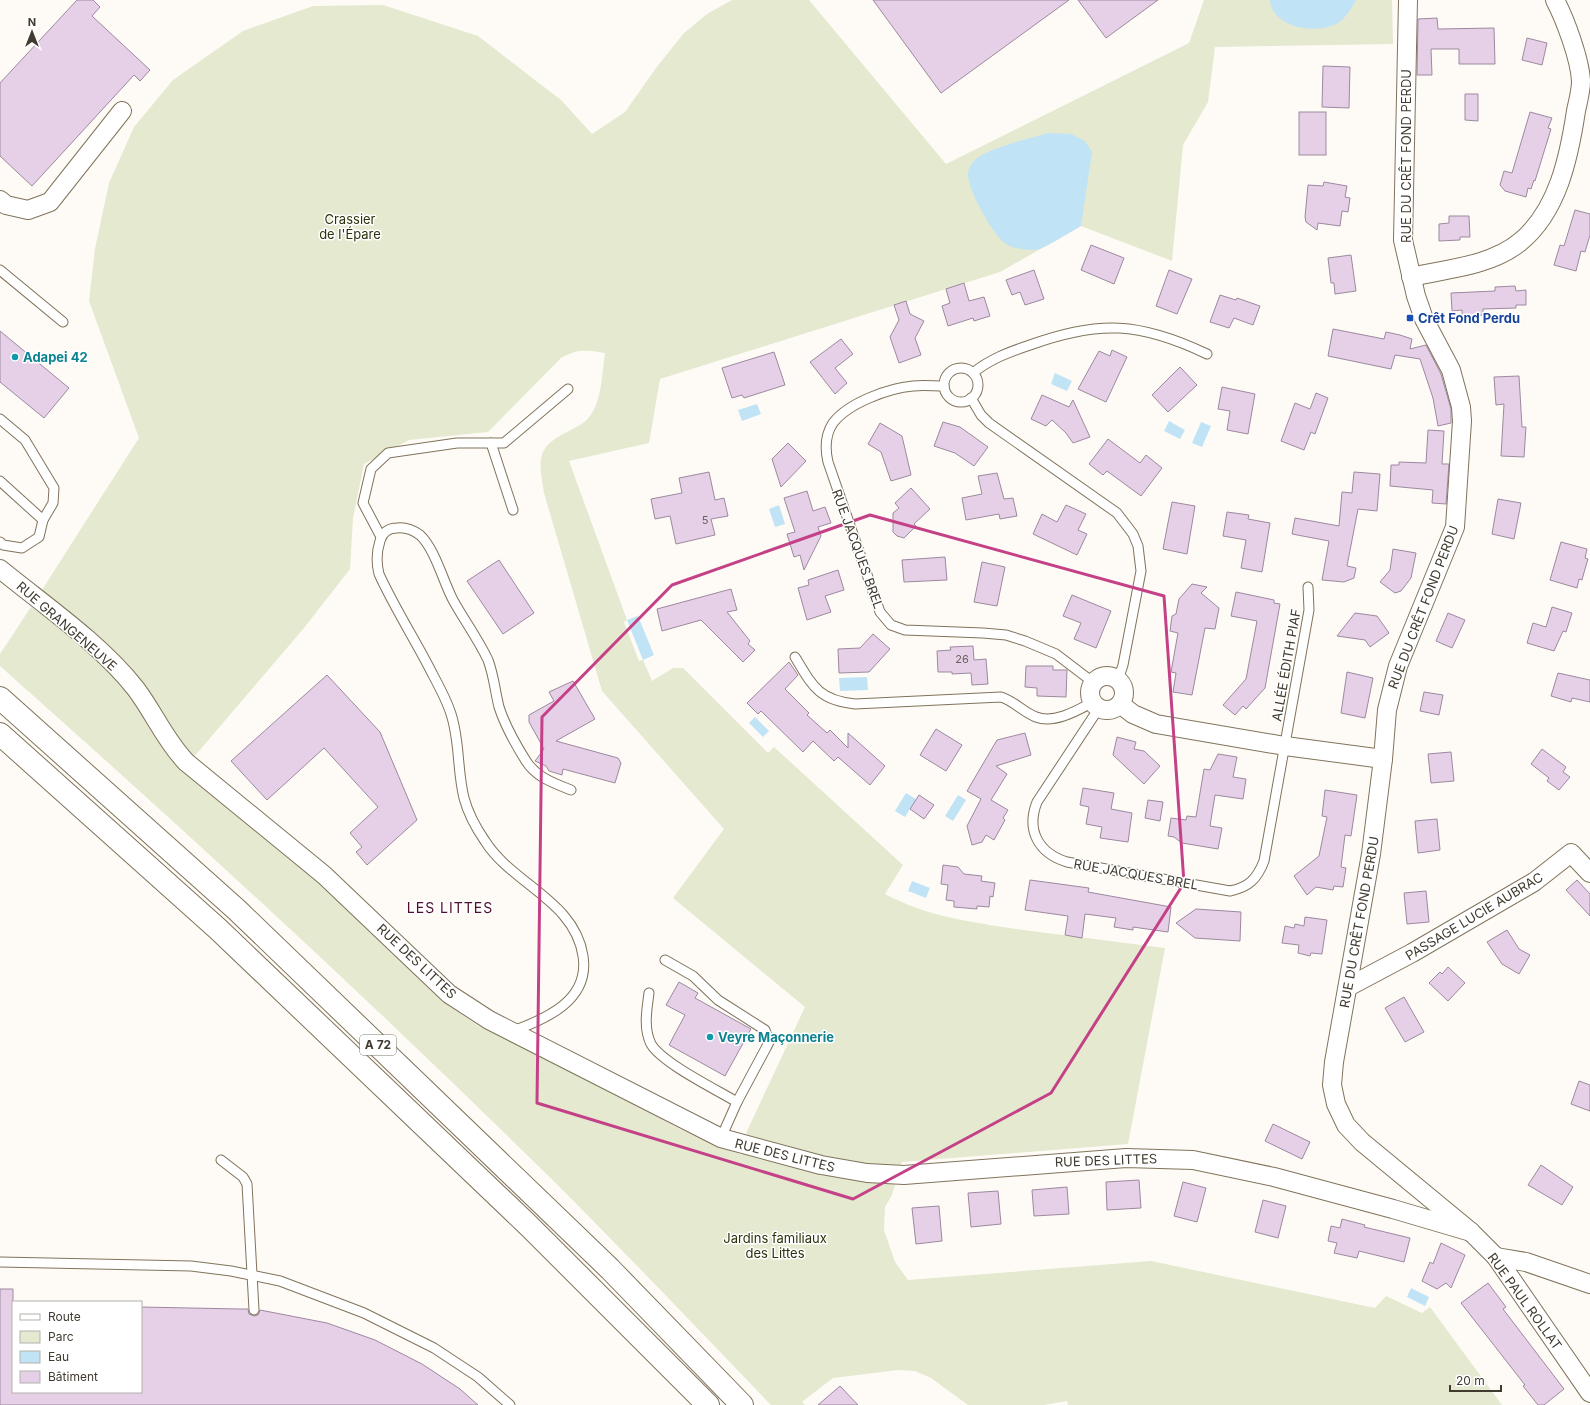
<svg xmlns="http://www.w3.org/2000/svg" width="1590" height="1405" viewBox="0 0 1590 1405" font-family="Inter,sans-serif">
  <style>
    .green { fill: #e4e9d0 }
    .water { fill: #c1e3f6 }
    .building { fill: #e5d0e7; stroke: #9d899f }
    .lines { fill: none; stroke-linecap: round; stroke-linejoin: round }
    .service-casing { stroke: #81735b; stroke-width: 11 }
    .minor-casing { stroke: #81735b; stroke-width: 20 }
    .motorway-casing { stroke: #81735b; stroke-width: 24 }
    .service { stroke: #fff; stroke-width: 9 }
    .minor { stroke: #fff; stroke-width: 18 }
    .motorway { stroke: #fff; stroke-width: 22 }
    .marked { fill: none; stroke: #c44187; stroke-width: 3; stroke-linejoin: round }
    .transit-dot { fill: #1a4fb4; stroke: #fff; stroke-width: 1.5 }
    .culture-dot { fill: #0f9aa8; stroke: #fff; stroke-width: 1.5 }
    .labels { text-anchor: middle; stroke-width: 3; stroke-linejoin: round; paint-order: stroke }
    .number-label { font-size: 11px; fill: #6a605e }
    .shield { fill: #fff; stroke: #7a766e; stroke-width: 1 }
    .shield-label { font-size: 12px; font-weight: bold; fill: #413b30 }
    .street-label { font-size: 13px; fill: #413b30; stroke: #fff }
    .park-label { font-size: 13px; fill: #2c320b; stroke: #fff }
    .transit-label { font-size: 13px; font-weight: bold; fill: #164399; stroke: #fff; text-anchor: start }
    .culture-label { font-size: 13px; font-weight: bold; fill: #0d838f; stroke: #fff; text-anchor: start }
    .neighbourhood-label { font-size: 14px; letter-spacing: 1px; fill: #4c0d30; stroke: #fff }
  </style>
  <rect width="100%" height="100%" fill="#fefbf6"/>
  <path class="green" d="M732 0H809L946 164 1189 43 1204 0H1392L1393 44 1215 47 1208 102 1183 145 1172 261 1081 226 1000 272 660 379 649 443 569 461 627 620 624 622 639 661 643 660 652 681 673 668H683L768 753 774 747 903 865 885 894C927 917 977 923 1023 930 1071 936 1118 942 1165 948L1128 1144 902 1162 892 1195 885 1207 884 1230 895 1262 908 1280 1151 1261 1375 1308 1386 1296 1422 1313 1430 1307 1502 1405H1068L1067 1401 1044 1405H968L931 1378 915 1371 898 1370 833 1378 802 1402 805 1405H771C690 1321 610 1236 527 1155 356 987 179 825 0 666V654L31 607 60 627 96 657 263 833 353 911 448 1005 480 1027 544 1056 682 1130 742 1155 747 1131 805 1007 673 898 724 829 602 691 544 493C539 460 535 448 567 432 576 427 584 424 590 416 602 400 602 373 605 353 584 350 579 349 561 358L488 432 409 440 364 464 353 518 350 569 304 628 193 758 40 593 139 438 89 301 95 249 109 183 134 127 173 80 243 31 313 6 383 5 478 36 561 100 592 134 625 112 656 68 684 33 707 14Z"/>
  <g class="water">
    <path d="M1270 0H1356C1350 10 1345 20 1334 25 1313 34 1272 27 1270 0Z"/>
    <path d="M1049 133 1071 134 1085 141 1092 152 1081 226C1072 231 1044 249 1036 250 1027 250 1013 249 1006 244 993 235 967 189 968 173 968 170 971 164 973 162 984 149 1031 138 1049 133Z"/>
    <path d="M1055 373 1072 381 1067 391 1051 384Z"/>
    <path d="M757 404 761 414 742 421 738 410Z"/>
    <path d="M1169 421 1185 430 1180 439 1164 431Z"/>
    <path d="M1201 422 1211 426 1202 447 1192 443Z"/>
    <path d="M779 505 785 524 775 527 769 509Z"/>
    <path d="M638 616 654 655 643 660 627 620Z"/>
    <path d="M867 677 868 690 840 691 839 678Z"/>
    <path d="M755 717 769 731 763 737 749 723Z"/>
    <path d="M906 793 916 799 905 817 895 811Z"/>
    <path d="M958 795 966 800 953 821 945 816Z"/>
    <path d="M912 881 930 888 926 898 908 891Z"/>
    <path d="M1411 1288 1429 1297 1425 1306 1407 1297Z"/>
  </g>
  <g class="building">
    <path d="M77 0H93L100 7 92 16 150 70 140 81 134 75 32 186 0 156V83Z"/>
    <path d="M873 0H1069L941 93Z"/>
    <path d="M1078 0H1158L1106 38Z"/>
    <path d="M1437 18 1438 29 1494 28 1495 64H1459V49H1431L1432 75H1417L1418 19Z"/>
    <path d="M1527 38 1547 43 1542 65 1522 60Z"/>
    <path d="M1323 66 1350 67 1349 108 1322 107Z"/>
    <path d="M1465 94H1478V121L1465 120Z"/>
    <rect x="1299" y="112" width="27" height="43"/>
    <path d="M1530 112 1552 118 1548 128 1551 129 1535 181 1534 180 1531 189 1528 188 1526 197 1505 191 1500 185 1504 171 1512 173Z"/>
    <path d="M1324 182 1347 186 1345 197 1350 198 1348 212 1342 211 1340 226 1318 223 1317 230 1306 222 1305 217 1308 185 1323 186Z"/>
    <path d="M1575 210 1590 214V235L1585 252 1581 251 1576 271 1554 265 1560 245 1564 246Z"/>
    <path d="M1449 216H1469L1470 237H1460V240L1439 241V224L1449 223Z"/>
    <path d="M1091 245 1124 258 1114 284 1081 270Z"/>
    <path d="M1351 255 1356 291 1335 294 1334 283H1331L1328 258Z"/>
    <path d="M1034 270 1044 299 1025 305 1020 292 1012 295 1006 280Z"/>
    <path d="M1169 270 1192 279 1177 314 1156 306Z"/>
    <path d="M964 283 969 301 984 297 990 316 974 321 973 318 948 326 942 306 950 303 946 289Z"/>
    <path d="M1515 286 1516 291 1526 290V305H1516V308L1483 309V315L1462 316V310L1452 311 1451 293 1495 291V287Z"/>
    <path d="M1220 295 1236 300 1237 298 1260 306 1253 325 1234 318 1229 328 1210 322Z"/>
    <path d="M906 301 910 314 924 321 915 338 921 355 899 363 890 337 899 320 894 305Z"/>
    <path d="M1333 329 1384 339 1386 332 1400 335 1412 339 1410 349 1426 345 1441 374 1451 409V423L1438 426 1433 398 1420 359 1395 355 1391 369 1328 356Z"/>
    <path d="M0 331 69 388 44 418 0 382Z"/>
    <path d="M841 339 853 354 835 368 847 383 835 394 810 362Z"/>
    <path d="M1112 350 1127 357 1106 402 1078 389 1099 351 1110 356Z"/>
    <path d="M774 352 785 385 744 398 742 395 732 398 722 368Z"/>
    <path d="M1180 367 1197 385 1168 412 1152 395Z"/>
    <path d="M1519 376 1522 427H1526L1524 457 1501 456 1504 404 1496 405 1494 377Z"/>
    <path d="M1222 387 1255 394 1248 434 1227 430 1230 411 1218 409Z"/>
    <path d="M1316 393 1328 398 1315 434 1311 432 1304 450 1281 441 1295 403 1310 409Z"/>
    <path d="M1042 395 1069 407 1073 400 1090 437 1073 443 1066 433 1052 420 1046 426 1031 419Z"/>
    <path d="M943 422 960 427 988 447 974 466 955 453 934 446Z"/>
    <path d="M880 423 902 436 911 475 891 481 881 452 868 444Z"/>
    <path d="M1428 430 1444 431 1442 464H1449L1446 504 1432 503 1433 490 1390 486 1391 465H1399V462L1426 463Z"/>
    <path d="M1108 439 1140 463 1146 455 1162 468 1141 496 1107 471 1103 475 1089 464Z"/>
    <path d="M788 443 806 461 781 487 772 459Z"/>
    <path d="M709 472 715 500 724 498 728 516 711 519 715 535 676 544 670 516 655 519 651 499 682 493 679 478Z"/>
    <path d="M1354 472 1380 474 1377 511 1358 509 1347 566 1356 568 1354 578 1344 582 1322 580 1329 541 1292 534 1295 518 1339 526 1342 492 1352 493Z"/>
    <path d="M997 473 1004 499 1013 498 1017 516 1000 519 999 514 966 520 962 498 982 494 978 476Z"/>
    <path d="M911 488 930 509 914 524 916 526 904 538 897 536 893 532V513L899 508 895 503Z"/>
    <path d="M807 491 813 511 825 507 831 523 818 527 821 536 804 570 800 555 794 557 787 534 795 532 784 498Z"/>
    <path d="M1498 499 1521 503 1514 539 1492 534Z"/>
    <path d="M1172 502 1195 506 1187 554 1163 549Z"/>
    <path d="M1066 505 1086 514 1078 530 1087 534 1077 555 1033 534 1042 514 1057 522Z"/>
    <path d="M1227 512 1249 515 1248 519 1270 523 1262 572 1241 568 1246 540 1223 536Z"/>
    <path d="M1561 542 1587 549 1585 558 1588 559 1585 569 1582 580 1579 579 1577 588 1550 580Z"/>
    <path d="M1393 549 1416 553 1411 578 1401 591 1395 593 1380 582 1390 570Z"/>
    <path d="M945 557 947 580 904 582 902 560Z"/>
    <path d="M499 560 534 613 503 634 467 581Z"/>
    <path d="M982 562 1005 567 997 606 974 602Z"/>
    <path d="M838 570 844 590 825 596 831 612 807 620 798 588 809 585 808 580Z"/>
    <path d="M1192 584 1207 587 1201 593 1219 608 1215 629 1205 628 1192 695 1173 692 1176 673 1171 672 1178 633 1170 631 1172 616 1176 614 1179 599Z"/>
    <path d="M731 589 737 610 727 612 750 641 748 644 755 650 743 662 701 620 662 631 657 609Z"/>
    <path d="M1236 592 1274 600V603L1280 604 1265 688 1246 709 1243 706 1235 715 1223 705 1246 679 1257 621 1231 616Z"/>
    <path d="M1072 595 1111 611 1096 648 1074 639 1081 623 1063 616Z"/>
    <path d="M1552 607 1572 613 1566 632 1563 631 1554 651 1527 643 1533 623 1546 627Z"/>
    <path d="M1355 613 1377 616 1389 633 1370 647 1365 640 1337 636Z"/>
    <path d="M1448 613 1465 620 1452 648 1436 641Z"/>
    <path d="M873 634 890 649 869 672 839 673 838 649 860 648Z"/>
    <path d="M973 646 974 660 986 659 988 684 972 685 971 673 952 674V672H938L937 651 951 650 950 647Z"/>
    <path d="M789 662 798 675 785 689 809 713 807 715 827 733 830 730 848 748V733L885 766 870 785 838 757 834 761 813 741 803 752 761 711 758 714 747 703Z"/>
    <path d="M1026 666H1053V670H1067L1066 697 1037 696V688L1025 687Z"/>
    <path d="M1347 672 1373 678 1365 718 1341 713Z"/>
    <path d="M1558 673 1590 680V702L1572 698 1571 702 1551 696Z"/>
    <path d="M327 675 380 732 417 820 367 865 356 852 362 847 350 833 378 807 324 748 267 800 231 761Z"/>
    <path d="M573 681 595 719 556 741 618 758 621 763 615 783 563 769 562 775 549 771 546 766 535 761 544 749 529 722V715L554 701 549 692Z"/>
    <path d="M1424 692 1443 695 1439 715 1420 711Z"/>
    <path d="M936 729 962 745 946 771 920 755Z"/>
    <path d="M1025 733 1031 755 996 766 1007 774 991 800 1008 810 1003 818 1005 820 994 840 986 835 982 842 972 845 967 826 981 799 967 791 997 740Z"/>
    <path d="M1117 737 1136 742 1134 749 1144 751 1160 766 1144 784 1113 755Z"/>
    <path d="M1542 749 1566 767 1563 772 1570 777 1559 790 1547 781 1549 778 1531 764Z"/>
    <path d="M1451 752 1454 781 1431 783 1428 754Z"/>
    <path d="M1218 754 1237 757 1233 777 1246 779 1243 799 1215 795 1210 826 1222 828 1218 849 1182 843 1174 837 1168 836 1171 818 1186 820 1187 816 1196 817 1204 769 1210 770Z"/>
    <path d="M1083 788 1114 793 1111 809 1132 813 1128 842 1100 838 1102 827 1086 824 1089 807 1080 805Z"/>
    <path d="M1325 790 1357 795 1351 836 1345 835 1341 867 1346 868 1343 887 1334 886 1333 890 1316 887 1307 895 1294 876 1319 856 1327 817 1322 816Z"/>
    <path d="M919 795 934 805 924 819 910 809Z"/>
    <path d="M1148 800 1163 802 1160 821 1145 818Z"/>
    <path d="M1437 819 1440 850 1418 853 1415 821Z"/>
    <path d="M943 865 958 867 964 874 982 876 981 881 995 883 993 897 990 896 989 907 977 906V909L954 907V901L946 900 948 885 941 884Z"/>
    <path d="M1030 880 1089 888 1088 892 1171 907 1168 932 1133 927V930L1114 927 1116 918 1085 914 1082 938 1065 935 1068 916 1025 910Z"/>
    <path d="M1577 880 1590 894V916L1566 890Z"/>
    <path d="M1426 891 1429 922 1407 924 1404 893Z"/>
    <path d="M1196 909 1241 912 1240 941 1195 938 1176 923Z"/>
    <path d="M1305 917 1327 920 1322 954 1311 953 1310 956 1298 953 1299 945 1282 943 1285 926 1294 928 1295 924 1304 926Z"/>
    <path d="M1507 930 1519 949 1530 955 1519 974 1502 964 1487 942Z"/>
    <path d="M1448 967 1465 983 1448 1001 1429 983 1440 972 1442 974Z"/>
    <path d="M679 982 698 993 695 998 751 1029 725 1076 669 1045 685 1015 666 1005Z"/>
    <path d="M1404 997 1424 1032 1405 1042 1385 1008Z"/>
    <path d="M1579 1081 1590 1085V1111L1571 1104Z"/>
    <path d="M1273 1124 1310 1142 1302 1159 1265 1141Z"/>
    <path d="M1541 1165 1573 1187 1562 1205 1528 1185Z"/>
    <path d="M1139 1180 1141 1208 1107 1210 1106 1182Z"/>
    <path d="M1183 1182 1206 1188 1197 1222 1174 1216Z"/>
    <path d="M1067 1187 1069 1214 1034 1216 1032 1190Z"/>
    <path d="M998 1191 1001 1224 971 1227 968 1193Z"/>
    <path d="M1263 1200 1286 1206 1278 1238 1255 1232Z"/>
    <path d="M939 1206 942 1241 916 1244 912 1208Z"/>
    <path d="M1342 1219 1365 1225 1364 1227 1410 1238 1404 1262 1359 1251 1357 1258 1334 1253 1337 1243 1328 1241 1331 1226 1340 1228Z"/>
    <path d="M1441 1243 1465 1255 1451 1288 1446 1283 1437 1289 1422 1281 1430 1262 1433 1264Z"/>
    <path d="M1488 1283 1506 1307 1503 1309 1564 1389 1544 1405H1538L1523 1386 1525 1385 1461 1303Z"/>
    <path d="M0 1289H13V1392H141V1307L240 1309H248L249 1314 254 1316 258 1315 260 1310 327 1323 375 1340 422 1364 460 1389 478 1405H0Z"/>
    <path d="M840 1386 858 1405H818Z"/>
  </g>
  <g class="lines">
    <defs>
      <g id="service">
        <path d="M0 270 63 322"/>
        <circle cx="961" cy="385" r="17"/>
        <path d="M973 373C990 359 1009 352 1030 345 1099 320 1140 322 1207 354"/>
        <path d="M944 386C934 386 923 385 913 386 889 388 848 403 833 423 825 435 825 449 828 462L880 612 891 625 905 630 983 633 1006 635 1025 641 1056 654 1094 683"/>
        <path d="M971 398 981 415 989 423 1117 513 1133 534 1138 546 1141 571 1123 665 1118 680"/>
        <path d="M0 419 25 440 54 488 53 503 43 520"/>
        <path d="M491 443 513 510"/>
        <path d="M0 481 43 520 39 537 22 548 3 545 0 542"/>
        <path d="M381 537 363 503 371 469 388 453 457 443H504L568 389"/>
        <path d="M795 657C813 687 819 700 855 704L1001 697C1014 701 1023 712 1036 717 1055 724 1078 710 1093 702"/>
        <path d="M1099 708 1037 802C1026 830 1038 853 1067 862L1230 891C1249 887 1257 879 1264 861L1309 610 1308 587"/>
        <path d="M665 960 693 976 718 1000 765 1030 769 1042 766 1048 737 1102 721 1138"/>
        <path d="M649 993C647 1009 643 1028 651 1044 662 1063 717 1090 737 1102"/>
        <path d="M513 1031C546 1019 590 1000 583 956 575 901 512 884 485 841 476 828 468 813 464 798 457 770 460 741 451 714 447 701 440 688 433 675 416 641 395 609 379 574 376 562 376 553 380 541 382 533 388 528 397 528 405 527 413 530 420 535 435 549 443 581 453 600 464 620 478 639 488 660 494 676 495 691 499 707 505 726 516 745 526 761 537 778 554 783 571 790"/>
        <path d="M221 1160 243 1177 247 1184 254 1310"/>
        <path d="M0 1262 191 1266 231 1271 280 1281 364 1313 434 1348 478 1377 510 1405"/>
      </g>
      <g id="minor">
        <path d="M1408 0 1403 240 1416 296 1424 319 1451 370 1461 407 1462 421 1455 527 1398 666 1387 710 1383 759 1371 854 1334 1062 1332 1085 1336 1104 1346 1125 1362 1142 1471 1232 1496 1257 1590 1393"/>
        <path d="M0 200 6 205 28 210 50 202 122 111"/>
        <path d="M1411 277C1446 269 1491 266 1520 242 1558 211 1569 157 1576 111 1578 101 1581 91 1581 81 1580 59 1565 19 1555 0"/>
        <path d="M0 569C44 605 101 644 136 689 154 713 165 740 186 762L324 875 449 994 489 1020 721 1138 821 1165 867 1173 904 1175 1126 1158 1193 1160 1274 1177 1393 1209 1471 1232"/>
        <circle cx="1107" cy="693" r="17"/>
        <path d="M1120 704 1133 714 1156 724 1285 746 1383 759"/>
        <path d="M1348 987 1412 953 1534 882 1571 853 1590 873"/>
        <path d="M1496 1257 1526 1262 1590 1284"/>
      </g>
      <g id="motorway">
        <path d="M0 698 237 910 610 1269 742 1405"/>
        <path d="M0 734 218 929 529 1226 708 1405"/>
      </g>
    </defs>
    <use href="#service" class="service-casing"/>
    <use href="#minor" class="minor-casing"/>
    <use href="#motorway" class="motorway-casing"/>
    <use href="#service" class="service"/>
    <use href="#minor" class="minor"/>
    <use href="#motorway" class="motorway"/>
  </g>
  <path class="marked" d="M870 515 1164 596 1184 883 1051 1093 853 1199 537 1103 542 717 672 585Z"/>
  <rect class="transit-dot" x="1406" y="314" width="8" height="8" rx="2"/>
  <g class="culture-dot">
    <circle cx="15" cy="357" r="4"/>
    <circle cx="710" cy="1037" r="4"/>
  </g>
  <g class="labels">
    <g class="number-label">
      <text x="705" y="524">5</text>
      <text x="962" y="663">26</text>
    </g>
    <rect class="shield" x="360" y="1035" width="36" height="20" rx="3"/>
    <g class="shield-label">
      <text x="378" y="1049">A 72</text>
    </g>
    <g class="street-label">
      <text transform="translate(1406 156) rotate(-90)" y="5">RUE DU CRÊT FOND PERDU</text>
      <text transform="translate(858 549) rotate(70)" y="5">RUE JACQUES BREL</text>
      <text transform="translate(1423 607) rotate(-69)" y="5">RUE DU CRÊT FOND PERDU</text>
      <text transform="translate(67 626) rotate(41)" y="5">RUE GRANGENEUVE</text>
      <text transform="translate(1286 665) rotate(-80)" y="5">ALLÉE ÉDITH PIAF</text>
      <text transform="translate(1136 874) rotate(10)" y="5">RUE JACQUES BREL</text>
      <text transform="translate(1474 916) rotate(-31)" y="5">PASSAGE LUCIE AUBRAC</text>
      <text transform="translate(1359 922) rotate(-80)" y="5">RUE DU CRÊT FOND PERDU</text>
      <text transform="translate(417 961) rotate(43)" y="5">RUE DES LITTES</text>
      <text transform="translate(785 1155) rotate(14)" y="5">RUE DES LITTES</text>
      <text transform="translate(1106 1160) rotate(-2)" y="5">RUE DES LITTES</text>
      <text transform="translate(1525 1301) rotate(54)" y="5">RUE PAUL ROLLAT</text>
    </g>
    <g class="park-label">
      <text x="350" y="224">Crassier<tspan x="350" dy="15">de l'Épare</tspan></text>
      <text x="775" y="1243">Jardins familiaux<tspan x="775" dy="15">des Littes</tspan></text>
    </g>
    <g class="transit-label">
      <text x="1418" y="323">Crêt Fond Perdu</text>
    </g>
    <g class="culture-label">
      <text x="23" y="362">Adapei 42</text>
      <text x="718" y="1042">Veyre Maçonnerie</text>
    </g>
    <g class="neighbourhood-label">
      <text x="450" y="913">LES LITTES</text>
    </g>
  </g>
  <rect x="12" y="1301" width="130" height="92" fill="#ffffff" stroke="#b3b1ac"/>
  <rect x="20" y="1314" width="20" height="6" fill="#ffffff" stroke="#b3b1ac"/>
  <text x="48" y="1321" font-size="12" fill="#413b30">Route</text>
  <rect x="20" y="1331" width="20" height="12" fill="#e4e9d0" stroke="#b3b1ac"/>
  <text x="48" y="1341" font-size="12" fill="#413b30">Parc</text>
  <rect x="20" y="1351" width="20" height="12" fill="#c1e3f6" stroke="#b3b1ac"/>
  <text x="48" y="1361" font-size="12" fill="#413b30">Eau</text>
  <rect x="20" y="1371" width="20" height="12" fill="#e5d0e7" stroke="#b3b1ac"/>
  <text x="48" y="1381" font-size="12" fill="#413b30">Bâtiment</text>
  <g transform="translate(32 32)" stroke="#ffffff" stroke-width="3" paint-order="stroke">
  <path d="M0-3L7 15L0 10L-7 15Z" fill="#413b30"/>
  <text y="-6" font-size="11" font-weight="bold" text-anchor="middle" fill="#413b30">N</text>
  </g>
  <path d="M1450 1385v6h51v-6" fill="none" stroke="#413b30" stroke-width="2"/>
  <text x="1456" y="1385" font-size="12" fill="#413b30" stroke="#ffffff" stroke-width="3" paint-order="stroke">20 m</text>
</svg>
